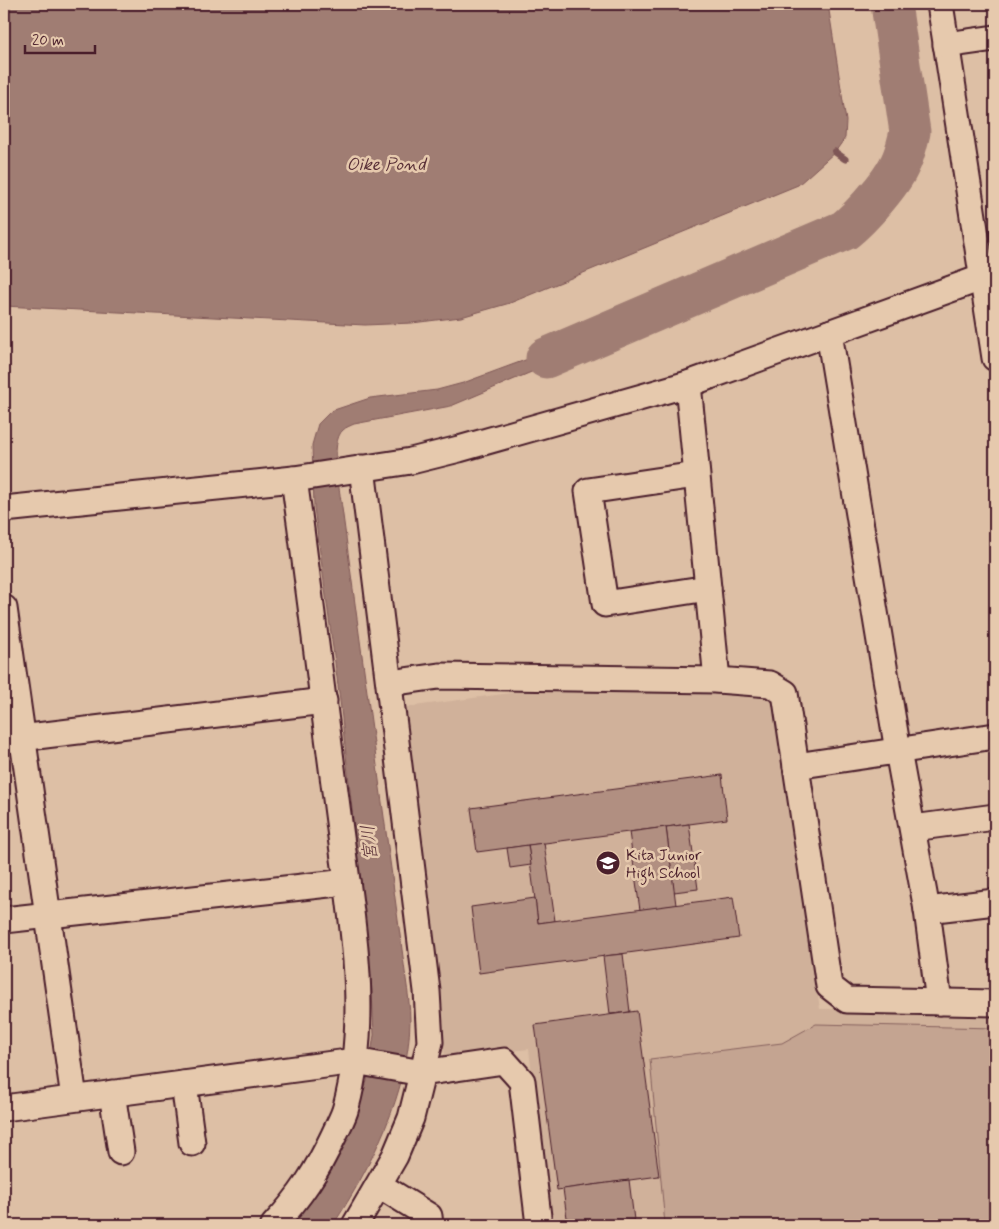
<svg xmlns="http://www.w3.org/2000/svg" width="999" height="1229" viewBox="0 0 999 1229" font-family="Mynerve,'Klee One',sans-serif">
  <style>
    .built { fill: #d0b19a }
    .green { fill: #c4a491; stroke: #87625e }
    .water { fill: #a07d73; stroke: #7e5756 }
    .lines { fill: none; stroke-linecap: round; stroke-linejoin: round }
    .stream { stroke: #7e5756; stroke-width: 7 }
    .river { stroke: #a07d73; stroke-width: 41 }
    .building { fill: #b18f81; stroke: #4a1f2b }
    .minor-casing { stroke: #4a1f2b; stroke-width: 29 }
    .minor { stroke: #e6c9ad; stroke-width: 25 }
    .labels { text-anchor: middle; stroke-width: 5; stroke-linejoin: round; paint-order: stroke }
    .poi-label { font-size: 16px; fill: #4a1f2b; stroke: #e6c9ad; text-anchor: start }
    .water-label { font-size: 18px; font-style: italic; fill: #5b3239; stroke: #e6c9ad }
  </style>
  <rect width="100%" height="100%" fill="#ddbfa5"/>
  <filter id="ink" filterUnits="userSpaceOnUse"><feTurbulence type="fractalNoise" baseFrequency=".02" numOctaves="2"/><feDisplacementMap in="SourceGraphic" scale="10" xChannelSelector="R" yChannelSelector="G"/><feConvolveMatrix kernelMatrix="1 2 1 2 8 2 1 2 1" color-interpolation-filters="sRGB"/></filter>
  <g filter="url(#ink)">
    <path class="built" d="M547 688 761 692 773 700 820 1009 995 1011V1225H549L529 1049 445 1058 400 716 407 707Z"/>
    <path class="green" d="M816 1024 995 1028V1225H665L650 1059 782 1043Z"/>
    <g class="water">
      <path d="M4 4H828L846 121 845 138 835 152 798 185 510 303 461 317 412 323 365 325 4 306Z"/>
      <path d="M595 330 600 343 451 406 354 424C350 426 346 427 343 430 329 442 340 491 342 508L406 979C408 993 410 1007 410 1021 409 1092 371 1167 333 1225H287L356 1115 367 1081 374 1035 372 991 340 700 314 507 312 445 318 424 331 411 370 398 437 390 463 383 528 359Z"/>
    </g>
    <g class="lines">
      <g class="stream">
        <path d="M835 152 845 159"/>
        <path d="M873 179 884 187"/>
      </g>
      <path class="river" d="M546 358 845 230C861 217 890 185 899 166 905 155 907 144 910 132L891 4"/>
    </g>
    <g class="building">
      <path d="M722 775 727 819 477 852 471 808Z"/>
      <path d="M689 824 698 889 674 892 666 827Z"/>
      <path d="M666 827 676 905 640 910 629 832Z"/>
      <path d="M544 843 555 921 538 923 528 845Z"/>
      <path d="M528 845 531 865 510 868 507 848Z"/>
      <path d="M733 897 739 938 479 973 471 907 535 898 538 923Z"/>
      <path d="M623 954 630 1012 610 1014 603 956Z"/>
      <path d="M637 1011 659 1176 557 1190 535 1025Z"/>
      <path d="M629 1180 634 1220 594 1225H568L563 1189Z"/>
    </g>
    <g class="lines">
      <defs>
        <g id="minor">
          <path d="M940 4 995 358"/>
          <path d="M946 45 995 38"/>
          <path d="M829 333 898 751 927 910 939 1002"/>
          <path d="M688 384 717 680"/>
          <path d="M696 475 588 491 605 604 708 588"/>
          <path d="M4 509 294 479 411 461 459 449 688 384 995 273"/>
          <path d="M4 608 74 1098"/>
          <path d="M390 683 439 676 717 680 770 684 785 693 829 986 847 1000 995 1003"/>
          <path d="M4 740 324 701"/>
          <path d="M796 766 995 736"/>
          <path d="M913 828 995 817"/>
          <path d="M927 910 995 902"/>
          <path d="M4 920 347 882"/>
          <path d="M184 1084 192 1143"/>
          <path d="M112 1093 121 1152"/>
          <path d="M4 1108 355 1061 422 1073 504 1061 522 1081 539 1225"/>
          <path d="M379 1185 429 1216 430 1225"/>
          <path d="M274 1225C301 1196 317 1171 334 1135 338 1126 344 1116 346 1107 371 1014 351 915 339 822 325 707 310 593 294 479"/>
          <path d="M355 1225 395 1156 411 1118 430 1042 427 991 362 468"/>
        </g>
      </defs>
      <use href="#minor" class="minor-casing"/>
      <use href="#minor" class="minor"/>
    </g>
  </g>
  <defs>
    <symbol id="school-disc" viewBox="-11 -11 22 22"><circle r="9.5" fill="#4a1f2b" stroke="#e6c9ad"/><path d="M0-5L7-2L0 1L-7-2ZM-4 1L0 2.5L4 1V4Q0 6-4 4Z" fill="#fff"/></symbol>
  </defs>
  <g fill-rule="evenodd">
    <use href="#school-disc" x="594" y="849" width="28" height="28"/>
  </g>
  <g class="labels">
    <g class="poi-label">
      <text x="626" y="860">Kita Junior<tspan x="626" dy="18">High School</tspan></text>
    </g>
    <g class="water-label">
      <text x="386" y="170">Oike Pond</text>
      <text transform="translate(369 843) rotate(-96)" y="6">宮川</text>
    </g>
  </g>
  <rect width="999" height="1229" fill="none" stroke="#e6c9ad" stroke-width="20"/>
  <rect x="10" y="10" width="979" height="1209" fill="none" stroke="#4a1f2b" stroke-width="2" filter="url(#ink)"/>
  <path d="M25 45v8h70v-8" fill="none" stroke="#4a1f2b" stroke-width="2.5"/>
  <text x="32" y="45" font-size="15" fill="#4a1f2b" stroke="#e6c9ad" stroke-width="4" paint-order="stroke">20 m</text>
</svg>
